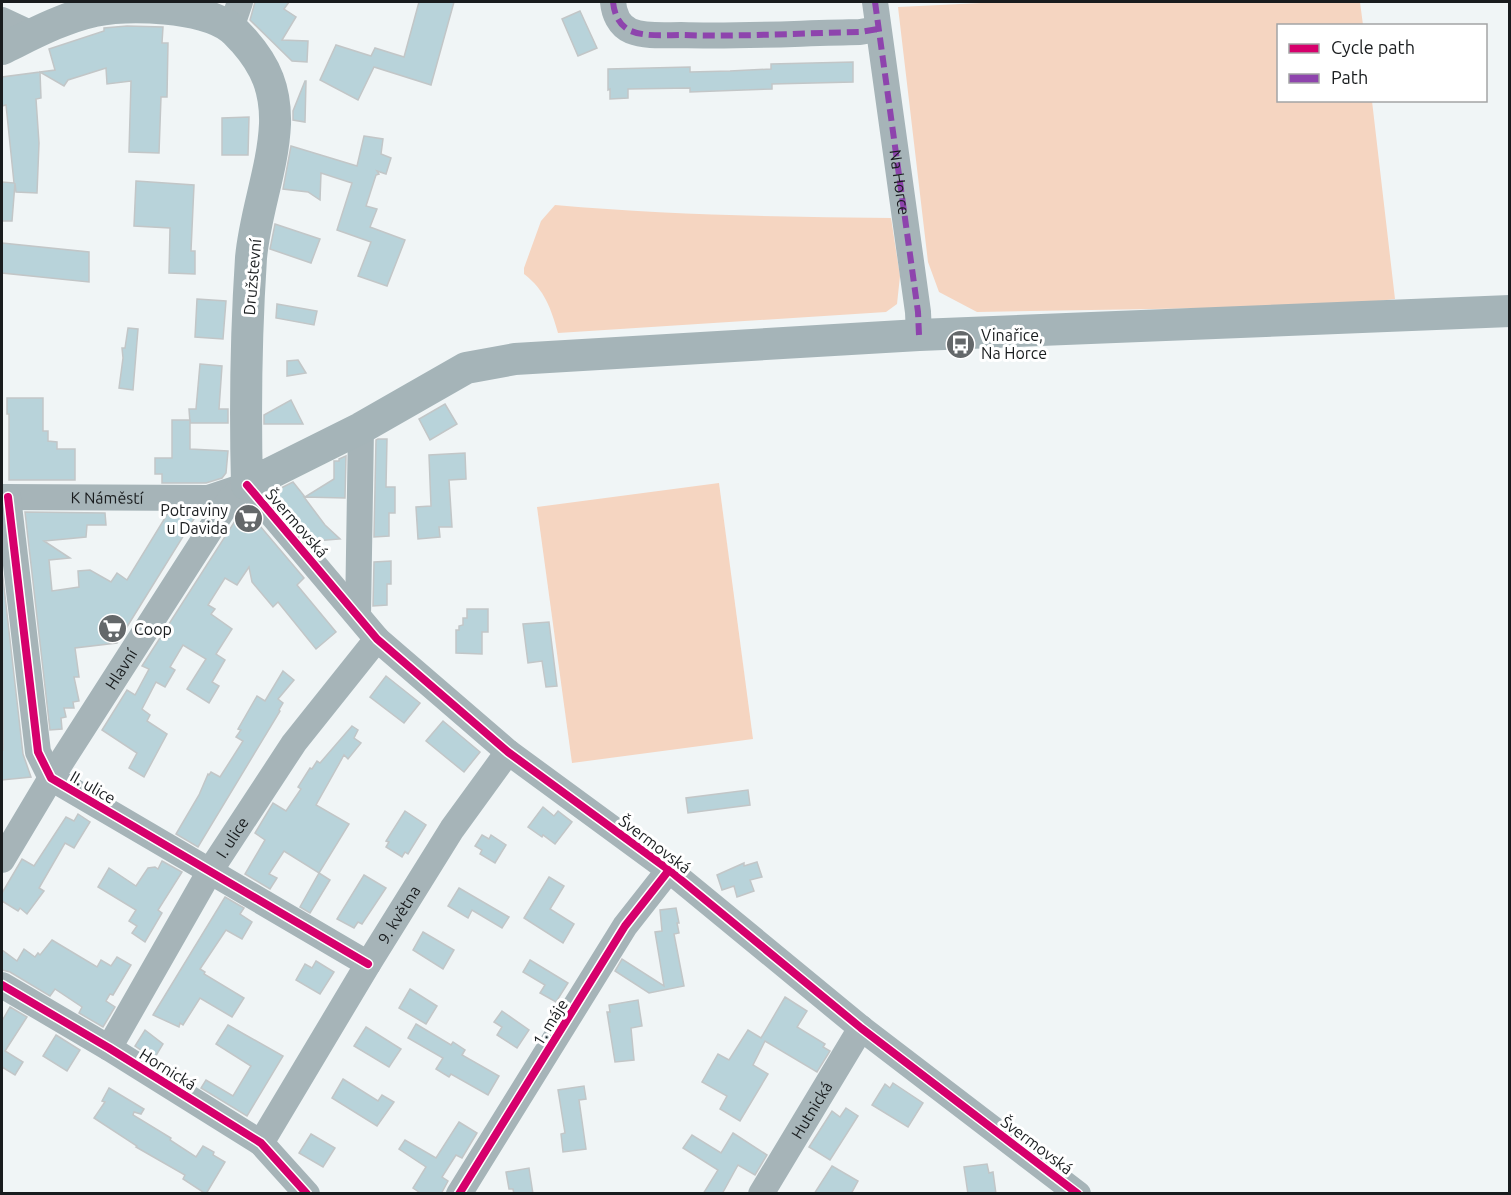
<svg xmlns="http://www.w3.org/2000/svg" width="1511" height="1195" viewBox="0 0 1511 1195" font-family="Ubuntu,sans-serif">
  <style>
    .grass { fill: #f5d5c1 }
    .building { fill: #b8d3da; stroke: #c2c6c7; stroke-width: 1.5 }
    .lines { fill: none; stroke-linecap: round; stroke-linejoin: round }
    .minor { stroke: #a6b4b8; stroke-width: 26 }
    .major { stroke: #a5b4b8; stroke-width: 32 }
    .quiet { stroke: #8e44ad; stroke-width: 6; stroke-dasharray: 12 6; stroke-linecap: butt }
    .cycleway-casing { stroke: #fff; stroke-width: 11 }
    .cycleway { stroke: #d6006c; stroke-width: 8 }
    .labels { text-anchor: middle; stroke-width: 6; stroke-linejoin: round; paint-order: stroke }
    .street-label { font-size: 16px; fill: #191c1e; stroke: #fff }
    .poi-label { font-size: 16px; fill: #191c1e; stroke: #fff; text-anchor: start }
  </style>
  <rect width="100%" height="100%" fill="#f0f5f6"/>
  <g class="grass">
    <path d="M1002 2H1360L1363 25 1278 26V100L1372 101 1395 299 1337 306 977 312 939 292 928 262 898 7Z"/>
    <path d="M555 205C667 215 779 217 891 218L900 276 897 304 886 312 558 333C551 309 545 290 524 274V268L541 221Z"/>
    <path d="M719 483 753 739 572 763 537 507Z"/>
  </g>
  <g class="building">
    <path d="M255 2H289L284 9 296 17 282 40 308 41 307 62 292 61 250 20Z"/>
    <path d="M419 2H454L431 85 374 67 358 100 320 80 336 45 371 56 375 48 404 57Z"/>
    <path d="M580 11 597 48 578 56 562 19Z"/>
    <path d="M127 26 163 27 162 43H168L167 97H161L159 153 129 152 131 81 107 84 106 68 68 80 64 86 40 72 41 98 36 99 39 143 37 193 16 192 15 183 12 221H2V182L14 183 6 105 2 106V77L55 70 49 49 104 31V28Z"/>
    <path d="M853 62V82L772 84V89L690 92V88L628 89V98L610 99V89L608 90V69L690 67V72L730 71 771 69V64Z"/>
    <path d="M305 81H306L305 122 293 120V111Z"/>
    <path d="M249 117 248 155H222V118Z"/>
    <path d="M364 136 383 139 381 154 391 158 386 174 377 171 379 174 376 175 366 206 377 209 370 227 405 240 387 286 358 276 371 242 337 230 352 183 321 173 320 200 308 192 283 189 291 146 357 166Z"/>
    <path d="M136 181 194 185 191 251H195V274L169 273 170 228 134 226Z"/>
    <path d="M275 224 320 239 311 263 270 249Z"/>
    <path d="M2 243 89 252V282L2 273Z"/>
    <path d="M197 299 226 301 223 339 195 337Z"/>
    <path d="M277 304 317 311 314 325 276 318Z"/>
    <path d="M128 328 138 329 133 390 119 388 123 358 122 348H125Z"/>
    <path d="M298 360 306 373 287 376V361Z"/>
    <path d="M200 364 222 366 219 409H228V423H190L189 409H196Z"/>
    <path d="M7 398H43V431H48V441L57 442V449H75V480H9V414H7Z"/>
    <path d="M291 400 303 424H264V415Z"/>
    <path d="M445 404 457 424 430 440 419 419Z"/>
    <path d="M172 420H190V449L228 451 226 473 222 478 206 483H162V474H155V458H172Z"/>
    <path d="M378 439H387L386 487H395V513H389V536L374 537 376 440Z"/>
    <path d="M465 453 466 479 449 480 452 527H439L440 537 418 539 416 507 431 506 429 455Z"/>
    <path d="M346 456 345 498 304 497 325 525 340 539 315 541 273 492 293 482 305 497 334 479V461H339V459Z"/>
    <path d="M244 507 304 578 297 585 336 632 316 649 278 602 273 607 252 582 249 567 237 585 225 578 208 605 215 609 211 614 232 629 216 654 225 660 212 682 219 686 209 703 187 689 206 659 183 645 170 667 175 670 165 687 156 682 142 709 150 715 147 721 167 734 144 777 129 768 137 753 102 730 127 690 135 695 149 669 142 666Z"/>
    <path d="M25 512 105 513 106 525H87L86 537 44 541 70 558 49 560 52 591 79 587 78 571 90 570 111 582 117 573 127 580 168 513 197 514 117 643 75 648 79 677H74L79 701 73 702 74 708H64L66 717 61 718 62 729 50 730Z"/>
    <path d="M391 561V584H387V605L373 606 374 562Z"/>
    <path d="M2 570 23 754 31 777 2 780V750H3Z"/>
    <path d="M467 609H488V632H482V654L456 653V630H459V626L463 625V618H467Z"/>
    <path d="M549 622 557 686 546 687 542 661 528 663 523 624Z"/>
    <path d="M283 671 294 680 278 699 283 703 279 710 280 711 198 847 176 834 199 795 208 774 209 775 211 772 220 777 243 741 236 737 241 730 238 729 257 696 265 701Z"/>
    <path d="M386 676 420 703 404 723 370 697Z"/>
    <path d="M443 721 480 752 464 772 426 741Z"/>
    <path d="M352 726 358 730 354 738 361 743 348 759 344 755 316 805 349 824 319 873 284 851 269 874 277 878 270 889 245 874 265 840 255 833 273 803 286 811 301 789 298 787 310 768 312 769 317 761 320 763Z"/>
    <path d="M748 790 750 805 688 813 686 798Z"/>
    <path d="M543 807 554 816 558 811 572 822 555 844 543 835 542 837 528 827Z"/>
    <path d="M405 811 426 825 408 854 405 852 402 857 386 847 389 842 386 841Z"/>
    <path d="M78 814 90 822 74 848 65 843 39 888 44 891 27 914 20 908 18 911 2 901V893L22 859 34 866 66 817 74 821Z"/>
    <path d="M482 835 489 839 491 835 506 845 495 863 480 854 482 850 475 846Z"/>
    <path d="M162 861 182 872 158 910 162 913 145 942 132 933 137 926 129 921 136 910 98 887 109 868 136 886 148 868 155 867 158 869Z"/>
    <path d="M757 862 762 877 750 880 754 891 737 897 734 886 722 890 717 875 744 863V866Z"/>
    <path d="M319 873 330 880 310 913 300 907Z"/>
    <path d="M364 875 386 888 362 924 358 922 354 928 337 919Z"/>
    <path d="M549 877 564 886 550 909 574 924 563 943 524 918Z"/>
    <path d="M459 888 509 917 502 928 472 910 468 918 448 906Z"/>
    <path d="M225 897 244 908 240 914 252 922 242 939 226 930 200 969 205 972 204 974 244 998 232 1017 200 998 183 1025 180 1023 179 1027 153 1015Z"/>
    <path d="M676 908 679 923H677L679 933 674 934 684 986 649 993 615 971 622 959 664 986 655 932 662 931 660 910Z"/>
    <path d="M423 932 454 950 443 969 413 950Z"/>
    <path d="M52 940 97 967 101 960 111 966 117 957 131 965 113 995 110 994 106 1001 115 1007 103 1027 79 1013 82 1007 55 989 50 996 10 972 2 970V950L17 961 24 949 35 957 38 953 40 955Z"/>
    <path d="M530 960 568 983 556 1002 540 993 545 985 523 972Z"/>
    <path d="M316 961 334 972 320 994 296 980 305 964 312 968Z"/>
    <path d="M410 989 437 1006 426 1024 399 1008Z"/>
    <path d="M785 997 807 1011 797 1027 825 1044 823 1047 830 1051 817 1072 765 1041 753 1065 768 1074 740 1121 720 1109 727 1096 702 1082 718 1054 729 1060 748 1030 761 1038Z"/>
    <path d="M638 1000 642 1026 631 1028 634 1060 615 1062 607 1012H610L609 1005Z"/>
    <path d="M10 1007 27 1017 5 1051 23 1062 15 1075 2 1067V1021Z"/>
    <path d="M502 1011 529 1030 517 1048 497 1035 502 1027 494 1022Z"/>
    <path d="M416 1024 451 1045 453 1042 465 1050 462 1055 499 1076 488 1095 451 1074 449 1077 436 1069 443 1058 408 1038Z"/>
    <path d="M228 1025 283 1056 247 1116 201 1088 206 1080 233 1096 251 1066 216 1044Z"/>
    <path d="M366 1027 401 1049 389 1067 354 1046Z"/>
    <path d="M145 1030 163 1044 154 1059 135 1046Z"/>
    <path d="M56 1035 80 1050 67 1071 43 1056Z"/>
    <path d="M343 1079 378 1101 382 1095 394 1102 377 1126 332 1098Z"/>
    <path d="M893 1083 923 1103 908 1127 872 1105 885 1084 890 1088Z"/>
    <path d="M584 1086 586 1099 579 1100 586 1149 563 1152 561 1134 565 1133 558 1090Z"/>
    <path d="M109 1088 144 1109 141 1114 134 1112 133 1115 171 1138 170 1140 196 1157 203 1146 214 1152 213 1155 225 1162 206 1194 183 1179 185 1175 136 1147 137 1146 94 1118 105 1102 102 1101Z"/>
    <path d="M846 1108 858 1116 830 1160 809 1147 832 1111 840 1117Z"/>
    <path d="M459 1122 477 1133 462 1158 456 1155 442 1177 448 1181 441 1194H422L413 1188 426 1167 399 1149 405 1140 436 1158Z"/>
    <path d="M733 1133 767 1155 755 1175 738 1165 722 1194H703L718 1170 683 1148 692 1135 721 1153Z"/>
    <path d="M311 1134 335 1148 323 1167 299 1153Z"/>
    <path d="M987 1164 989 1173 993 1172 996 1194H968L964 1167Z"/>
    <path d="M832 1166 858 1181 851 1194H814Z"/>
    <path d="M529 1168 533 1194H514L513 1189H509L506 1172Z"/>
  </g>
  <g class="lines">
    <g class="minor">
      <path d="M613 2C614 13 619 26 631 31 646 37 665 35 681 35 741 37 801 33 860 32L878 29"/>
      <path d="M875 2 918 312 919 335"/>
      <path d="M2 20 32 34"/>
      <path d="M231 28 240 2"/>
      <path d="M247 485 377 639 508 752 669 870 861 1028 1078 1194"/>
      <path id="s1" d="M2 497 208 498 244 486"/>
      <path d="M8 497 38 752 51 778 368 964"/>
      <path d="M358 615 361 428"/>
      <path id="s2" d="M2 860 51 778 230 499 247 485"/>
      <path d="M2 985 109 1048 261 1143 307 1194"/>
      <path id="s3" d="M109 1048 210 871 294 743 377 639"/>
      <path id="s4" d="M261 1143 368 964 452 829 508 752"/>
      <path d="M459 1194 625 926 669 870"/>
      <path id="s5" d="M761 1194 861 1028"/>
    </g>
    <path class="major" d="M2 49C31 35 62 18 94 11 130 4 201 6 231 28 236 32 240 37 244 41 266 66 276 90 275 124 273 169 255 213 251 258 246 334 245 409 247 485L361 428 466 368 515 359 919 335 1510 311"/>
    <g class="quiet">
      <path d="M613 2C614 13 619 26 631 31 646 37 665 35 681 35 741 37 801 33 860 32L878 29"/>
      <path id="s6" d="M875 2 918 312 919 335"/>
    </g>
    <defs>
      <g id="cycleway">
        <path d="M247 485 377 639 508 752 669 870 861 1028 1078 1194"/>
        <path d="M8 497 38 752 51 778 368 964"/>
        <path d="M2 985 109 1048 261 1143 307 1194"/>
        <path d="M459 1194 625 926 669 870"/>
      </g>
    </defs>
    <use href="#cycleway" class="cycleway-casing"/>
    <use href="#cycleway" class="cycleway"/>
  </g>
  <defs>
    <symbol id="bus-disc" viewBox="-11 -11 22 22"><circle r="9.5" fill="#64686a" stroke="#fff"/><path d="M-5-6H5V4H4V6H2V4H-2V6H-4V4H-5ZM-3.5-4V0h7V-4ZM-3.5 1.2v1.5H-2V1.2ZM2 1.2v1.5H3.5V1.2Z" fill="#fff"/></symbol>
    <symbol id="supermarket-disc" viewBox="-11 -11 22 22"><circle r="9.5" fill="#64686a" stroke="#fff"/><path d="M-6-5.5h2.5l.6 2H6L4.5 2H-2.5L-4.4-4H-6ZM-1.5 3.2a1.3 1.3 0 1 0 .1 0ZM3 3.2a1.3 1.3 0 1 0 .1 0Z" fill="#fff"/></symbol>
  </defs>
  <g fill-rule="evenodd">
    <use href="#bus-disc" x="944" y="328" width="33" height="33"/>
    <use href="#supermarket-disc" x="232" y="502" width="33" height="33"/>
    <use href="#supermarket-disc" x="96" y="612" width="33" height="33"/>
  </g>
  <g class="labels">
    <g class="street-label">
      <text dy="6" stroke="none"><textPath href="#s6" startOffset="182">Na Horce</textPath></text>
      <text transform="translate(252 277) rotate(-85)" y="6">Družstevní</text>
      <text dy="6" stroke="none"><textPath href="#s1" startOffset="105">K Náměstí</textPath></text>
      <text transform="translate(297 523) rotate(49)" y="6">Švermovská</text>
      <text dy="6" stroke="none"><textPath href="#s2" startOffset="225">Hlavní</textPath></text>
      <text transform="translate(93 787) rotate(30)" y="6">II. ulice</text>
      <text dy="6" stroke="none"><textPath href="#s3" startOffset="244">I. ulice</textPath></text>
      <text transform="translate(655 844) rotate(37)" y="6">Švermovská</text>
      <text dy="6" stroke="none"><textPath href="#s4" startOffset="267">9. května</textPath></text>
      <text transform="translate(550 1022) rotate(-58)" y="6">1. máje</text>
      <text transform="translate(168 1069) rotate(32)" y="6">Hornická</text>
      <text dy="6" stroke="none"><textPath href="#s5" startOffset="98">Hutnická</textPath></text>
      <text transform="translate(1037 1145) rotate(37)" y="6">Švermovská</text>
    </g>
    <g class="poi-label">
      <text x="981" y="341">Vinařice,<tspan x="981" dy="18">Na Horce</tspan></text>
      <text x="228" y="516" text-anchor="end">Potraviny<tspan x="228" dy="18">u Davida</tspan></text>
      <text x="134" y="635">Coop</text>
    </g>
  </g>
  <rect width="1511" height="1195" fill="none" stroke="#191c1e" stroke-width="6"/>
  <rect x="1277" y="24" width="210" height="78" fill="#ffffff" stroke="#a3a4a5" stroke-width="1.5"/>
  <rect x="1289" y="44" width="30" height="9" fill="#d6006c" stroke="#a3a4a5" stroke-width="1.5"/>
  <text x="1331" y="54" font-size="18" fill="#191c1e">Cycle path</text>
  <rect x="1289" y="74" width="30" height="9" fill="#8e44ad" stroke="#a3a4a5" stroke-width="1.5"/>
  <text x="1331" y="84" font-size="18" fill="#191c1e">Path</text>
</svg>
